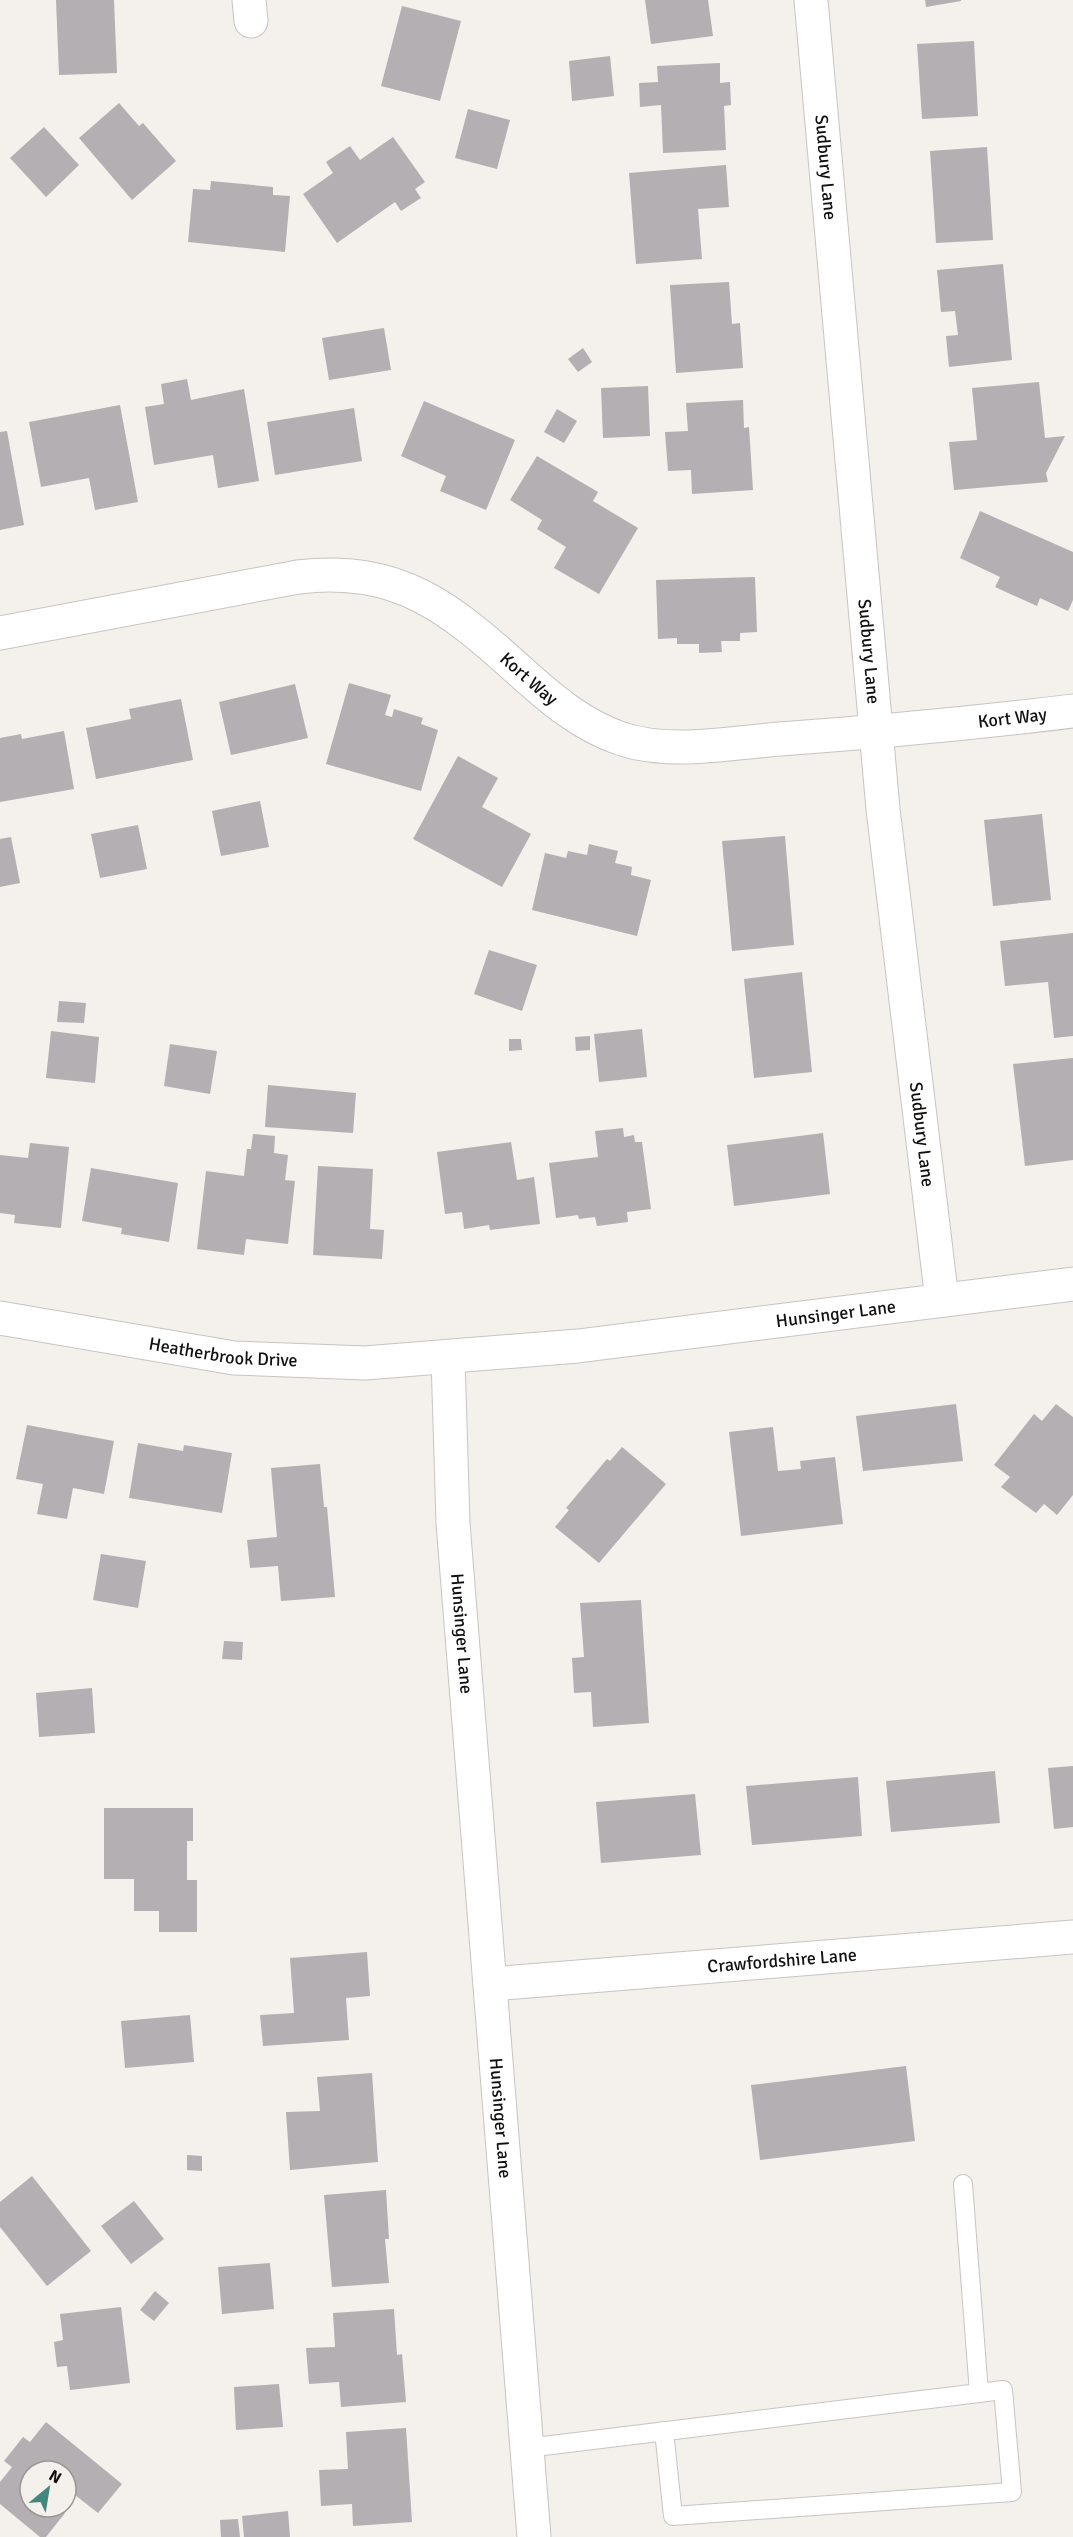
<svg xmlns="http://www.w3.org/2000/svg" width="1073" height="2537" viewBox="0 0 1073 2537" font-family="Signika,sans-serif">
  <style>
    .building { fill: #b4afb2 }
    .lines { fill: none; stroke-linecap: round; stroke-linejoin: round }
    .lane-casing { stroke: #c8c4c0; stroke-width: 20 }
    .street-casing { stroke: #c8c4c0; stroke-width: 35 }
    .lane { stroke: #fff; stroke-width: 18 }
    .street { stroke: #fff; stroke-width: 33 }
    .labels { text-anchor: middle; stroke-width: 5; stroke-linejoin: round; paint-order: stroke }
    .street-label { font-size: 18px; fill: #12100f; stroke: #f4f0eb }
  </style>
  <rect width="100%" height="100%" fill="#f4f0eb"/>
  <g class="building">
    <path d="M56 0H114L117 73 59 75Z"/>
    <path d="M645 0H708L713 36 651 44Z"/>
    <path d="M925 0H961V1L926 7Z"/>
    <path d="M402 6 461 21 440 101 381 86Z"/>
    <path d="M974 41 978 116 922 119 917 44Z"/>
    <path d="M610 56 614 96 572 101 569 61Z"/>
    <path d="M720 63V83L730 82 731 105 724 106 726 150 663 153 661 105 640 107 639 83 658 82 657 66Z"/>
    <path d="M119 103 139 126 143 123 176 161 132 200 79 138Z"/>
    <path d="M468 109 510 120 497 169 455 158Z"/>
    <path d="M44 127 79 165 46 197 10 158Z"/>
    <path d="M393 137 425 182 415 189 421 198 401 211 395 202 337 243 303 194 333 173 326 162 350 146 360 160Z"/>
    <path d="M987 147 993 240 936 243 930 151Z"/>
    <path d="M726 165 729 207 698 209 702 259 636 264 629 173Z"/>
    <path d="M211 181 273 187V195L290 196 285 252 188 242 193 189 210 190Z"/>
    <path d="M1003 264 1012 360 949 367 946 336 958 335 955 311 941 312 937 270Z"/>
    <path d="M729 282 732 324 740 323 743 368 676 373 670 285Z"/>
    <path d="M384 328 391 370 329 380 322 338Z"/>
    <path d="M583 348 592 362 578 372 568 359Z"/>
    <path d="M187 379 191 400 244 389 259 481 218 488 213 455 154 465 145 407 164 404 161 384Z"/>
    <path d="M1039 382 1045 438 1065 436 1046 473 1048 482 954 490 949 442 977 440 972 388Z"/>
    <path d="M648 386 650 436 603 438 601 388Z"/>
    <path d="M743 400 744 428 749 427 753 490 692 494 691 470 668 471 665 432 688 431 686 403Z"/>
    <path d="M424 401 515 440 486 510 440 491 446 476 401 456Z"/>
    <path d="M120 405 138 502 95 510 89 478 41 487 29 422Z"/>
    <path d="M354 408 362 461 275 475 267 422Z"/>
    <path d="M557 409 577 421 564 443 544 432Z"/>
    <path d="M7 431 24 525 0 530V432Z"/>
    <path d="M537 456 598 492 593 501 638 528 599 594 554 568 566 547 537 529 542 520 510 500Z"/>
    <path d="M980 511 1073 552V600L1068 611 1040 598 1037 606 995 587 1000 577 960 558Z"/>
    <path d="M755 577 757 632 740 633V641H721L722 652 699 653V644H677V638L658 639 656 580Z"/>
    <path d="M349 683 391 695 385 715 392 717 394 709 423 718 421 724 438 730 421 791 326 764Z"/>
    <path d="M295 684 308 738 231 755 219 702Z"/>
    <path d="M181 699 193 760 96 779 86 728 131 719 129 709Z"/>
    <path d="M64 731 74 789 0 802V738L21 734 22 739Z"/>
    <path d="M458 756 498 778 482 807 531 834 502 887 413 839Z"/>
    <path d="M260 801 269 847 221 856 212 811Z"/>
    <path d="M1042 814 1051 900 993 906 984 820Z"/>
    <path d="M138 825 147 869 100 878 91 834Z"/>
    <path d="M785 836 794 945 732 951 722 841Z"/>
    <path d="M11 837 20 883 0 887V839Z"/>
    <path d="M589 844 618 851 615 863 632 867 631 875 651 880 637 936 532 910 545 853 566 858 568 851 587 855Z"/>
    <path d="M1073 933V1036L1054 1038 1048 982 1005 986 1000 941Z"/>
    <path d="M489 950 537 965 522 1011 474 994Z"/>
    <path d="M802 972 812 1072 754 1078 744 979Z"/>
    <path d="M59 1001 86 1003 84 1023 57 1022Z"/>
    <path d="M642 1029 647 1077 599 1082 594 1034Z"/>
    <path d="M51 1031 99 1037 95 1083 46 1078Z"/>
    <path d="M590 1036V1050L576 1051 575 1037Z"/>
    <path d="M509 1039H521L522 1050 509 1051Z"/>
    <path d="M170 1044 217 1051 210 1094 164 1086Z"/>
    <path d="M1073 1058V1160L1025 1166 1013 1064Z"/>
    <path d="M268 1085 356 1093 353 1133 265 1127Z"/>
    <path d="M623 1128 624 1137 634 1135 635 1142H642L651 1209 627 1212 628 1222 597 1226 595 1217 579 1219 578 1215 556 1218 549 1163 598 1157 595 1131Z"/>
    <path d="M823 1133 830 1194 734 1206 727 1145Z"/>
    <path d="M253 1134 275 1136 274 1153 288 1155 285 1180 295 1181 288 1244 246 1239 244 1255 197 1249 206 1171 244 1176 247 1149H251Z"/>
    <path d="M511 1142 517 1180 534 1177 540 1224 490 1230 489 1225 464 1229 462 1212 445 1214 437 1152Z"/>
    <path d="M30 1143 69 1147 61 1228 14 1223 15 1215 0 1213V1155L28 1158Z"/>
    <path d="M318 1166 373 1169 370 1229 384 1230 382 1259 313 1255Z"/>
    <path d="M91 1168 178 1183 169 1242 121 1234 122 1228 82 1221Z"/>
    <path d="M956 1404 963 1461 863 1471 856 1416Z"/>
    <path d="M1056 1404 1073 1417V1495L1057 1515 1044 1504 1036 1513 1001 1487 1010 1477 994 1465 1034 1414 1042 1421Z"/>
    <path d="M27 1425 114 1441 104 1494 73 1488 67 1519 37 1514 43 1484 16 1479Z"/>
    <path d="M773 1427 778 1471 801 1469 800 1461 835 1457 843 1524 741 1536 729 1432Z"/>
    <path d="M138 1443 183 1451 184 1445 232 1453 222 1513 129 1498Z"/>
    <path d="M622 1447 666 1484 599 1563 555 1527 569 1510 566 1508 607 1459 610 1461Z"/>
    <path d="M320 1464 324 1507H327L335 1597 281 1601 278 1566 250 1568 247 1540 277 1537 271 1468Z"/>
    <path d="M101 1554 146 1561 138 1608 93 1600Z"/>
    <path d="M641 1600 649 1723 593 1727 591 1692 574 1693 572 1658 584 1657 580 1603Z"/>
    <path d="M224 1641 243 1642 242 1660 222 1659Z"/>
    <path d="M92 1688 95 1733 39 1737 36 1693Z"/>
    <path d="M1073 1766V1827L1054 1829 1048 1768Z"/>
    <path d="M995 1771 1000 1823 891 1832 886 1781Z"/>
    <path d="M858 1777 862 1836 752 1845 746 1786Z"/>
    <path d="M695 1794 701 1855 601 1863 596 1802Z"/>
    <path d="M104 1808H193V1841H187V1880H197V1932H159V1911H134V1879H104Z"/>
    <path d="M367 1952 370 1996 346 1998 349 2040 263 2046 260 2015 294 2013 290 1958Z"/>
    <path d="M190 2015 194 2062 125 2068 121 2021Z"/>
    <path d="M906 2066 915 2141 760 2160 751 2085Z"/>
    <path d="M372 2073 378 2162 290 2170 286 2112 320 2111 317 2077Z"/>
    <path d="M187 2155 202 2156V2171L187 2170Z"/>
    <path d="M32 2176 91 2251 47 2286 0 2227V2202Z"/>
    <path d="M386 2190 389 2239H385L389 2283 332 2287 324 2195Z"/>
    <path d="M134 2201 164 2239 131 2264 101 2226Z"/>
    <path d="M270 2263 274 2309 222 2314 218 2267Z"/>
    <path d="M155 2291 169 2303 154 2321 140 2310Z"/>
    <path d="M121 2307 130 2383 70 2390 67 2366 57 2367 54 2342 63 2340 60 2314Z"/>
    <path d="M394 2309 397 2355 402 2354 406 2402 341 2407 339 2382 309 2384 306 2348 335 2347 333 2313Z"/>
    <path d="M279 2384 283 2427 236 2430 234 2387Z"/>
    <path d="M46 2422 122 2484 98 2513 70 2491 66 2496V2471H30V2507H57L65 2513 46 2537H40L0 2504V2482L12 2467 4 2461 23 2437 30 2442Z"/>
    <path d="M406 2428 412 2522 353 2526 352 2504 321 2506 319 2470 348 2469 346 2432Z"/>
    <path d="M288 2511 290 2537H244L242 2516Z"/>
    <path d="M238 2519 240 2537H221L220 2520Z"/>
  </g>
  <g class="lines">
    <defs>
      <g id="lane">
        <path d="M664 2431 673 2516 1012 2492 1003 2390 979 2393"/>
        <path d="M527 2448 979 2393 963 2184"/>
      </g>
      <g id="street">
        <path d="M249 0 251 21"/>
        <path id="s1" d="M811 0 883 809 942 1300"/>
        <path id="s2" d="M0 633 298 577C399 565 450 608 521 672 552 700 583 726 622 739 671 755 730 743 780 739 878 732 975 723 1073 711"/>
        <path id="s3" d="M0 1318 234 1358 365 1363 578 1346 1073 1284"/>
        <path id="s4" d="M448 1358 453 1523 534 2537"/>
        <path id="s5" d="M491 1984 1073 1937"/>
      </g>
    </defs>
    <use href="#lane" class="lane-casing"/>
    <use href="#street" class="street-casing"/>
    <use href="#lane" class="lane"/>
    <use href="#street" class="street"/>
  </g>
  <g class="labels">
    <g class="street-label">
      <text dy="6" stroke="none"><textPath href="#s1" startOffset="168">Sudbury Lane</textPath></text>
      <text dy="6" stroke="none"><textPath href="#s1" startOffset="654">Sudbury Lane</textPath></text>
      <text dy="6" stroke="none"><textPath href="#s2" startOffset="566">Kort Way</textPath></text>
      <text dy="6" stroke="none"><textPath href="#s2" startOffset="1070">Kort Way</textPath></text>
      <text dy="6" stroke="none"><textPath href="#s1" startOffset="1140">Sudbury Lane</textPath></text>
      <text dy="6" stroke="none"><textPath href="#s3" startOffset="842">Hunsinger Lane</textPath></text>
      <text dy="6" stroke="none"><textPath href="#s3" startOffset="226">Heatherbrook Drive</textPath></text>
      <text dy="6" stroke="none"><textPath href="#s4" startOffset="276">Hunsinger Lane</textPath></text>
      <text dy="6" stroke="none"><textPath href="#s5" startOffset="292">Crawfordshire Lane</textPath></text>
      <text dy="6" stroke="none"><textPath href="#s4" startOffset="762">Hunsinger Lane</textPath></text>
    </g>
  </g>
  <g transform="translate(48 2489) rotate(30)"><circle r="28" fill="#f4f0eb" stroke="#9a9693" stroke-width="1.5"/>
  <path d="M0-4.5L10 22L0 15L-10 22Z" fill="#42887f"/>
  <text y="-9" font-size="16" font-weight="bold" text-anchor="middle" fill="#12100f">N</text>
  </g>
</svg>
